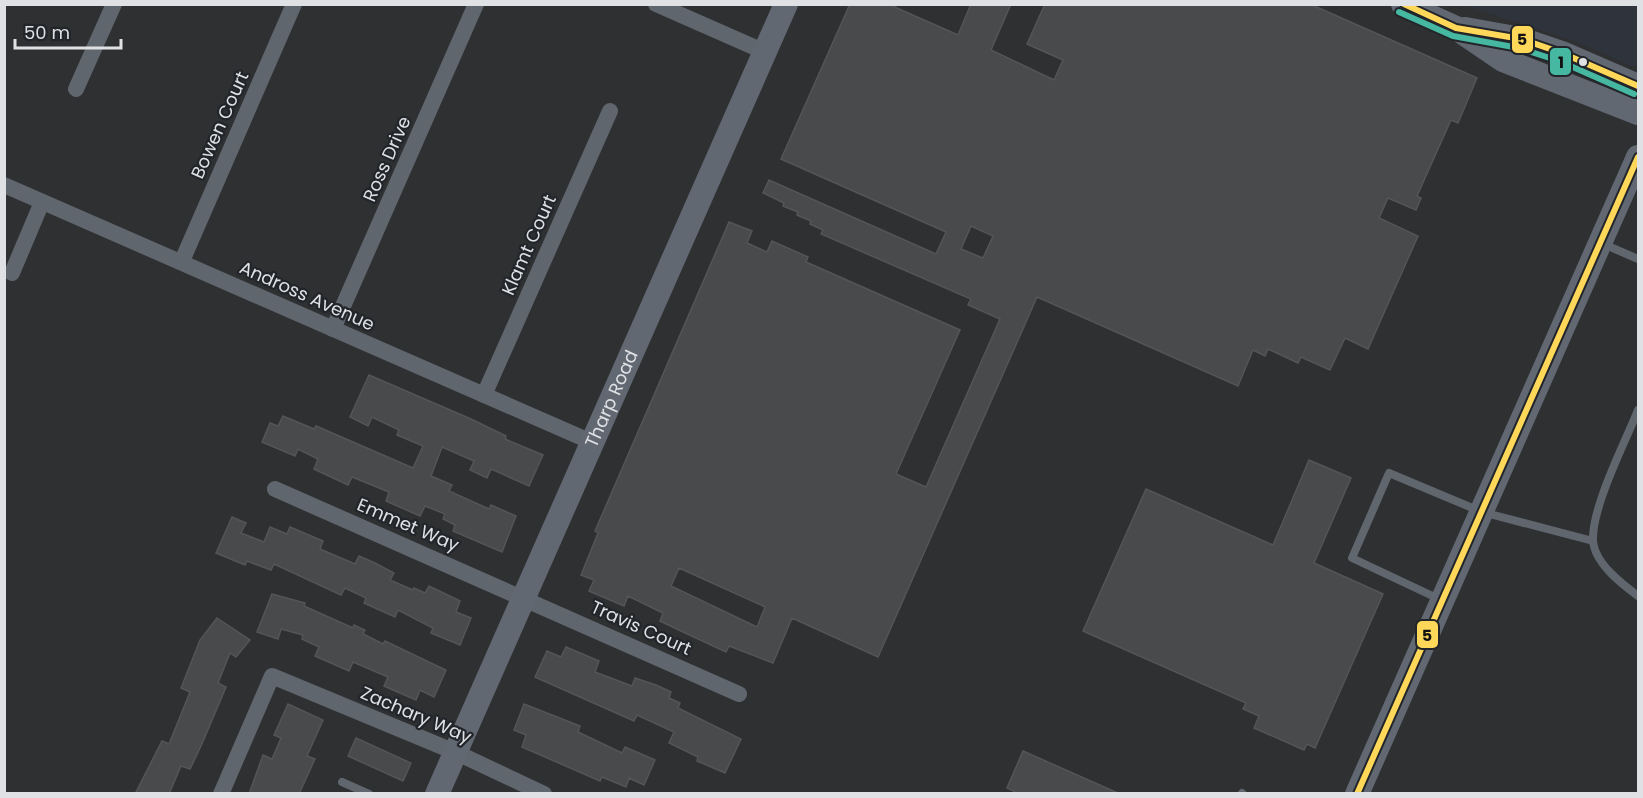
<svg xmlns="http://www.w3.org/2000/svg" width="1643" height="798" viewBox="0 0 1643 798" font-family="Poppins,sans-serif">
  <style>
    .built { fill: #2e333c }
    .building { fill: #484a4b; stroke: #535557; stroke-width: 1.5; fill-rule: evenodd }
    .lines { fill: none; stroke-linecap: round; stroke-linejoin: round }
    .lane { stroke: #60666e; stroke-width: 8 }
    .street { stroke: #60666e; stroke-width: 16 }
    .secondary { stroke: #626872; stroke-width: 24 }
    .bus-1-casing { stroke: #22252a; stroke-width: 10 }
    .bus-2-casing { stroke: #22252a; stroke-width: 10 }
    .bus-1 { stroke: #ffd759; stroke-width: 6 }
    .bus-2 { stroke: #46b7a0; stroke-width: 6 }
    .bus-dot { fill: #dfe1e4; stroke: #22252a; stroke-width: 2 }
    .labels { text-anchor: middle; stroke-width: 4.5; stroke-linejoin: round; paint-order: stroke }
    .street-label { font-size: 18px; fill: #dfe1e4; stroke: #22252a }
    .line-badge { stroke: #22252a; stroke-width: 2 }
    .pale-badge-label { font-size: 16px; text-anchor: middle; font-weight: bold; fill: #111 }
  </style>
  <rect width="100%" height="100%" fill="#2e3032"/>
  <path class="built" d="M1463 5H1638V66H1631L1577 42Z"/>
  <g class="building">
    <path d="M850 4H888L958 35 971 4H1011L991 50 1054 80 1063 60 1027 44 1045 4H1310L1477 78 1458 123 1451 120 1417 196 1421 198 1416 210 1388 198 1379 218 1418 236 1368 349 1345 338 1330 370 1301 357 1298 363 1268 349 1265 356 1253 350 1238 386 1037 297 878 657 792 618 773 663 729 646 726 652 683 632 660 621 663 613 628 596 624 606 589 591 594 580 581 575 598 533 595 531 729 222 752 231 747 243 767 252 772 241 808 257 806 262 960 330 896 474 926 487 1000 319 968 305 971 299 821 234 823 230 810 224 811 221 797 215 798 212 783 206 784 203 763 193 769 180 936 254 946 232 781 159ZM971 226 993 236 983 258 961 249ZM679 568 765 607 757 627 671 586Z"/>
    <path d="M369 375 471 419 506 436 505 439 543 455 529 486 491 469 487 478 470 470 474 461 442 447 431 476 452 485 449 491 489 509 491 505 516 516 502 552 453 531 455 525 443 519 445 514 425 506 420 516 386 501 389 492 352 477 348 485 314 469 318 459 298 449 295 456 262 442 270 423 278 426 283 416 314 429 316 426 413 468 423 446 397 435 399 430 372 417 368 426 350 417Z"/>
    <path d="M1309 460 1351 478 1314 563 1383 594 1315 748 1307 744 1304 750 1254 728 1259 716 1243 709 1246 703 1083 631 1146 489 1273 545Z"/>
    <path d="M232 517 246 523 241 533 264 542 270 527 287 534 290 527 323 541 320 549 355 564 359 556 375 563 394 573 390 580 413 590 414 588 425 593 429 586 460 601 456 612 471 618 460 645 431 633 433 628 398 610 395 617 364 603 366 598 345 588 341 595 274 564 271 570 247 561 245 565 216 553Z"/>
    <path d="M272 594 305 603 304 606 353 628 354 625 365 630 363 634 383 644 385 641 446 670 434 697 420 690 416 700 384 686 388 677 353 662 349 671 315 656 319 647 302 639 303 635 281 629 278 639 257 632Z"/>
    <path d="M217 618 250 640 236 657 230 653 218 683 226 687 201 746 190 769 181 766 169 794H135L162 741 169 744 190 692 181 688 200 640Z"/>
    <path d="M566 647 599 661 595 672 632 686 635 678 656 685 671 692 669 698 680 703 678 708 741 739 725 773 697 761 698 757 669 743 674 732 637 715 634 721 535 677 547 651 561 657Z"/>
    <path d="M288 704 323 720 307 756 315 759 299 794H249L263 755 272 759 281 738 274 735Z"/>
    <path d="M524 704 580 726 578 732 622 753 625 747 655 760 644 785 629 778 626 787 602 777 600 781 522 747 526 735 514 730Z"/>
    <path d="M356 738 411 763 403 781 348 756Z"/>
    <path d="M1023 751 1120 794H1020L1007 788Z"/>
  </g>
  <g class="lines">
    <g class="lane">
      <path d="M1601 243 1638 259"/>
      <path d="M1638 410C1625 443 1592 506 1593 540 1594 563 1622 584 1638 596"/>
      <path d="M1439 599 1352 558 1389 473 1482 512 1593 541"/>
      <path d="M342 782 369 794"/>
      <path d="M1242 793 1243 794"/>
    </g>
    <g class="street">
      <path d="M656 4 765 52"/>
      <path d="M76 89 114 4"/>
      <path d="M4 185 594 443"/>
      <path d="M182 261 294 4"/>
      <path d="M12 273 42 202"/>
      <path d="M333 329 476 4"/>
      <path d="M484 395 610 111"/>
      <path d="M275 489 739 694"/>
      <path d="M221 794 272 676 455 752 544 794"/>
    </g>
    <g class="secondary">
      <path d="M1403 4 1456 28 1503 60 1638 113"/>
      <path d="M1465 29 1521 39 1562 53 1638 86"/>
      <path id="s1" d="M437 794 786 4"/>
      <path d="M1357 794 1638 157"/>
    </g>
    <defs>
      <g id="bus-1">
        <path d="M1404 4 1456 28 1521 39 1562 53 1638 86"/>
        <path d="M1357 794 1638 157"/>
      </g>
      <path id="bus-2" d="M1399 12 1453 36 1519 48 1559 61 1634 94"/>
    </defs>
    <use href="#bus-1" class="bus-1-casing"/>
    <use href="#bus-2" class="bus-2-casing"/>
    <use href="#bus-1" class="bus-1"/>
    <use href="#bus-2" class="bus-2"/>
  </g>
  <circle class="bus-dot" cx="1583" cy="62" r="5"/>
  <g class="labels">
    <g class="street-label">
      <text transform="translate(220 125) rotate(-66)" y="6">Bowen Court</text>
      <text transform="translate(387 159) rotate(-66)" y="6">Ross Drive</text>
      <text transform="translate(529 245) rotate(-66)" y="6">Klamt Court</text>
      <text transform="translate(307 296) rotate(24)" y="6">Andross Avenue</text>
      <text dy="6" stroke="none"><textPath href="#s1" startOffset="432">Tharp Road</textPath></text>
      <text transform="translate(408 525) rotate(23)" y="6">Emmet Way</text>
      <text transform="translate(641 628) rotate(24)" y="6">Travis Court</text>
      <text transform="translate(416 715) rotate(23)" y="6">Zachary Way</text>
    </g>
  </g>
  <g class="line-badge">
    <rect x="1511" y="25" width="23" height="29" rx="6" fill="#ffd759"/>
    <rect x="1549" y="47" width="23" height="29" rx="6" fill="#46b7a0"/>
    <rect x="1416" y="620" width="23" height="29" rx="6" fill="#ffd759"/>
  </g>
  <g class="pale-badge-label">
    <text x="1522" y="45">5</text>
    <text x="1561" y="68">1</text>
    <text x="1427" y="641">5</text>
  </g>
  <rect width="1643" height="798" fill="none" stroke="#dfe1e4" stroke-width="12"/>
  <path d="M15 39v9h106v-9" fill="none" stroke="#dfe1e4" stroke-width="3"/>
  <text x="24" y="39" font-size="18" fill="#dfe1e4" stroke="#22252a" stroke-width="4.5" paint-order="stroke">50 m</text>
</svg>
